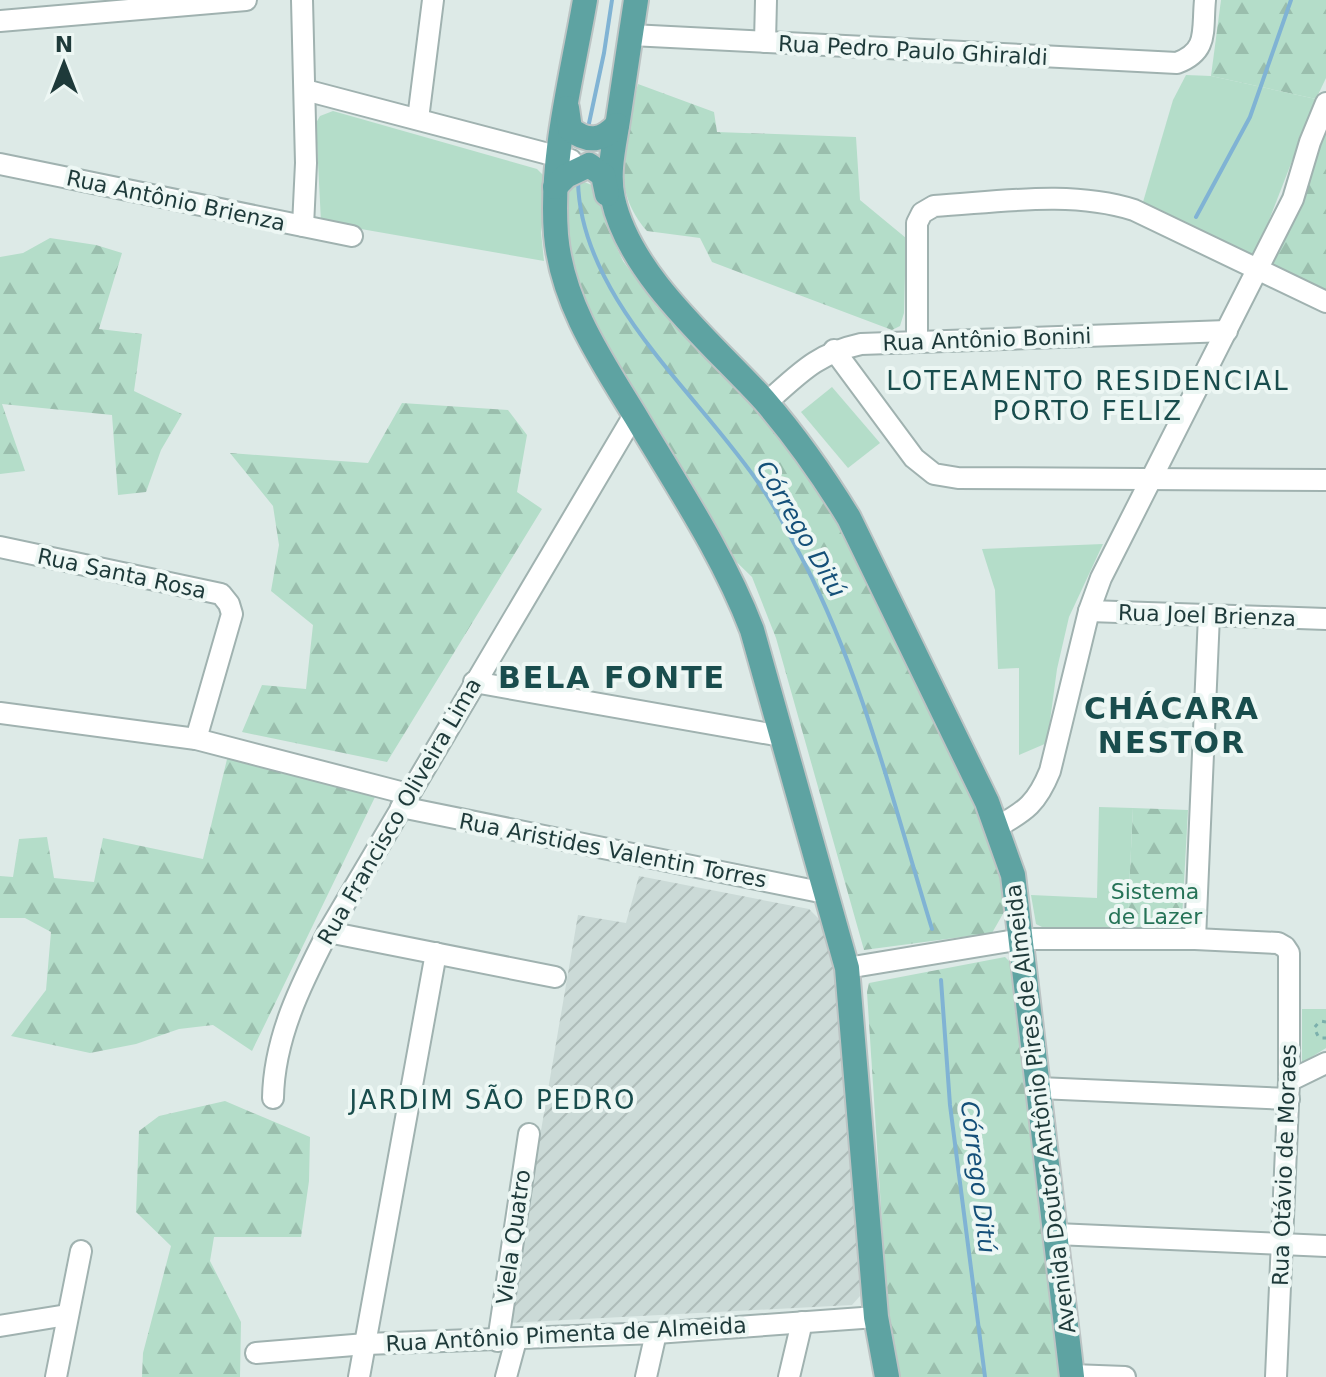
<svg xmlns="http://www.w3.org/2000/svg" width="1326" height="1377" viewBox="0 0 1326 1377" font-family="'DejaVu Sans',sans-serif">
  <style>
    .industrial { fill: url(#industrial-furrows) }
    .forest { fill: url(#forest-firs) }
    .park { fill: #b4ddc9 }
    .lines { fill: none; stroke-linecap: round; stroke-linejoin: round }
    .stream { stroke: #80b3d4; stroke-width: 4 }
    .minor-casing { stroke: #a0b2b0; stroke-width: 24 }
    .major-casing { stroke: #bcc4c4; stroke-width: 28 }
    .path { stroke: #7bb0ac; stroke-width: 3; stroke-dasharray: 4 6; stroke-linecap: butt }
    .minor { stroke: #fff; stroke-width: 20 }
    .major { stroke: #5ea3a2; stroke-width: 24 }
    .labels { text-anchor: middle; stroke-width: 8; stroke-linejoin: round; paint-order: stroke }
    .street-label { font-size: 22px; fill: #1e3a3a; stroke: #edf7f4 }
    .park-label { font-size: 22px; fill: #267357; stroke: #edf7f4 }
    .water-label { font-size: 24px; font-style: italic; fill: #155079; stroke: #edf7f4 }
    .quarter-label { font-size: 26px; letter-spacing: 2px; fill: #194d4d; stroke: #edf7f4 }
    .district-label { font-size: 30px; font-weight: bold; letter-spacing: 2px; fill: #194d4d; stroke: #edf7f4 }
  </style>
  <defs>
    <pattern id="industrial-furrows" width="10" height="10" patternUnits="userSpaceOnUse" patternTransform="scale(2)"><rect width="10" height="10" fill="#cbdad7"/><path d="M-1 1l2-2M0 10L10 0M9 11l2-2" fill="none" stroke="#aebcb9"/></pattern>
    <pattern id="forest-firs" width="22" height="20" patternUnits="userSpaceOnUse" patternTransform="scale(2)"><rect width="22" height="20" fill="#b4ddc9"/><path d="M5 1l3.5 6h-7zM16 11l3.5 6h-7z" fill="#9abead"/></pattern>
  </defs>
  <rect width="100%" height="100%" fill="#ddeae7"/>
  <path class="industrial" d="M639 876 809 909 826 926 839 986 860 1296 852 1305 508 1323 578 915 626 923Z"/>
  <g class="forest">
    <path d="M1221 0H1326V78L1316 99 1211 76Z"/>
    <path d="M638 84 714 112 717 132 856 137 860 200 906 238 904 313 900 326 892 330 712 262 700 238 647 231C608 187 624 135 638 84Z"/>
    <path d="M1326 125V294L1269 268Z"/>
    <path d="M582 181 594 186 609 231 623 261 657 307 759 407 803 460 843 527 988 834 1006 880 1008 905 992 933 864 950 776 638 752 577 720 546 613 363 569 271 563 194 570 184Z"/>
    <path d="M50 238 96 245 122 253 99 329 142 334 134 391 182 414 161 450 146 492 118 495 112 415 2 404 25 471 0 474V257L23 253Z"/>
    <path d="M402 403 508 410 527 435 517 492 542 509 387 762 242 732 262 685 306 689 313 625 271 591 279 545 273 506 230 453 368 463Z"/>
    <path d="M228 755 375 797 252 1051 213 1025 179 1029 136 1044 90 1053 11 1036 46 990 51 932 25 918H0V876L13 877 19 839 47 837 54 878 94 882 103 838 203 859Z"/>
    <path d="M1133 808 1188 810 1182 918 1179 931 1127 932Z"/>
    <path d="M1005 957 1017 969 1065 1377H898L887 1300 867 992 869 983Z"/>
    <path d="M225 1101 310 1137 309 1181 301 1237H214L210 1261 241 1322 240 1377H142L143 1353 171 1246 136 1212 139 1131 159 1116Z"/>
  </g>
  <g class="park">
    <path d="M1186 75 1211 76 1316 99 1256 254 1242 252 1143 202 1173 100Z"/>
    <path d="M333 111 537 169 545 177 547 194 541 232 544 261 321 222 316 123 320 116Z"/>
    <path d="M832 387 880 443 848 468 801 412Z"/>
    <path d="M1103 544 1069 617 1057 669 1047 743 1019 755V668L998 669 995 590 982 549Z"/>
    <path d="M1099 807 1133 808 1127 932 1050 931 1036 924 1031 895 1097 898Z"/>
    <path d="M1302 1009H1326V1048L1302 1063Z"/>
  </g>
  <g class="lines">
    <g class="stream">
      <path d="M588 128 604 53 612 0"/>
      <path d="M578 181C580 299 701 396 762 488 778 511 791 538 804 562 863 677 894 806 932 929"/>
      <path d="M1196 217 1250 117 1291 0"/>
      <path d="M941 980 950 1105 985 1377"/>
    </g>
    <defs>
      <g id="minor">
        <path d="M302 0 306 163 303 226"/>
        <path d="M0 21 246 0"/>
        <path d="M631 35 1177 63C1209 51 1202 31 1205 0"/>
        <path d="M765 42 766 0"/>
        <path d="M305 90 571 160"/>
        <path d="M418 119 433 0"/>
        <path d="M0 164 352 236"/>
        <path d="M917 342V223L922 213 934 206C1000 202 1071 190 1134 210L1326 302"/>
        <path d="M834 350 914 458 934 474 958 478 1326 480"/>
        <path d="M766 403C800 373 816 354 861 344L1227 331"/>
        <path d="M0 547 221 594 229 604 232 614 196 739"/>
        <path d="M1089 611 1326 619"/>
        <path d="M474 682 781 736"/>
        <path d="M0 713 196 739 408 794"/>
        <path d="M401 807 825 893"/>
        <path d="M997 827C1026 811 1037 803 1050 771L1089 611 1101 578 1293 199 1310 142 1326 103"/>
        <path d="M328 932 555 977"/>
        <path d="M1195 939 1209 615"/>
        <path d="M847 968 1022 939H1195L1278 943 1285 947 1289 953V1081L1276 1377"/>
        <path d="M1289 1081 1326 1063"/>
        <path d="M1039 1088 1289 1099"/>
        <path d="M273 1098C274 1038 301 984 328 932L634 415"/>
        <path d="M1056 1234 1326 1246"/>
        <path d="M0 1326 67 1315"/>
        <path d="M498 1341 529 1134"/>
        <path d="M256 1353 366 1344 656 1333 876 1317"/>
        <path d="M1072 1375 1125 1377"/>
        <path d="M56 1377 81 1251"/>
        <path d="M359 1377 436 953"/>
        <path d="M506 1377 516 1340"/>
        <path d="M646 1377 656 1333"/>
        <path d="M789 1377 802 1322"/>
      </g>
      <g id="major">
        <path d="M585 0C572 77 550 157 556 235 562 303 601 360 636 417 677 486 723 554 752 630L847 968 876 1317 887 1377"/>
        <path d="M636 0C630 40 624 80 618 120 614 146 607 173 613 199 630 276 712 343 764 400 796 437 824 477 849 518L987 802 1013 875 1072 1377"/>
        <path d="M567 108 570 129C588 143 602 141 617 125"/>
        <path d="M555 187 566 176 589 165 603 175 607 194"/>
      </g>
    </defs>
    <use href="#minor" class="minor-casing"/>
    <use href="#major" class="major-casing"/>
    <path class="path" d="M1326 1022 1320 1021 1314 1028 1319 1038H1326"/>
    <use href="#minor" class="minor"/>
    <use href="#major" class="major"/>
  </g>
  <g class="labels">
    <g class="street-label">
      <text transform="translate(913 50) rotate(3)" y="8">Rua Pedro Paulo Ghiraldi</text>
      <text transform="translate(176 200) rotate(12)" y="8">Rua Antônio Brienza</text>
      <text transform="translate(987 339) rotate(-2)" y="8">Rua Antônio Bonini</text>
      <text transform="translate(122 573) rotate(12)" y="8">Rua Santa Rosa</text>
      <text transform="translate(1207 615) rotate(2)" y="8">Rua Joel Brienza</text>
      <text transform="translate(399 811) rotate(-60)" y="8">Rua Francisco Oliveira Lima</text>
      <text transform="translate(613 850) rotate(11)" y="8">Rua Aristides Valentin Torres</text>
      <text transform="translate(1040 1109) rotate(-97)" y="8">Avenida Doutor Antônio Pires de Almeida</text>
      <text transform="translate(1284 1165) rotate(-88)" y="8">Rua Otávio de Moraes</text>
      <text transform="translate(513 1237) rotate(-82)" y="8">Viela Quatro</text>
      <text transform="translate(566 1334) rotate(-3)" y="8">Rua Antônio Pimenta de Almeida</text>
    </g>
    <g class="park-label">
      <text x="1155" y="899">Sistema<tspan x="1155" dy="25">de Lazer</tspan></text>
    </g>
    <g class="water-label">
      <text transform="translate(801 529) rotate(60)" y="8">Córrego Ditú</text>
      <text transform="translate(978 1177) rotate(83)" y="8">Córrego Ditú</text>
    </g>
    <g class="quarter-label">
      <text x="1088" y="390">LOTEAMENTO RESIDENCIAL<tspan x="1088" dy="30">PORTO FELIZ</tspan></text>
      <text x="493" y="1109">JARDIM SÃO PEDRO</text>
    </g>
    <g class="district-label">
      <text x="612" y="688">BELA FONTE</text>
      <text x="1172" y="719">CHÁCARA<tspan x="1172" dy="34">NESTOR</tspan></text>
    </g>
  </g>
  <g transform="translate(64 64)" stroke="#edf7f4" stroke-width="6" paint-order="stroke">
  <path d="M0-6L14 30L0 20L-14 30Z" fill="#1e3a3a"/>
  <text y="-12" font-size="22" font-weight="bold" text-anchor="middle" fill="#1e3a3a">N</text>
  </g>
</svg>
